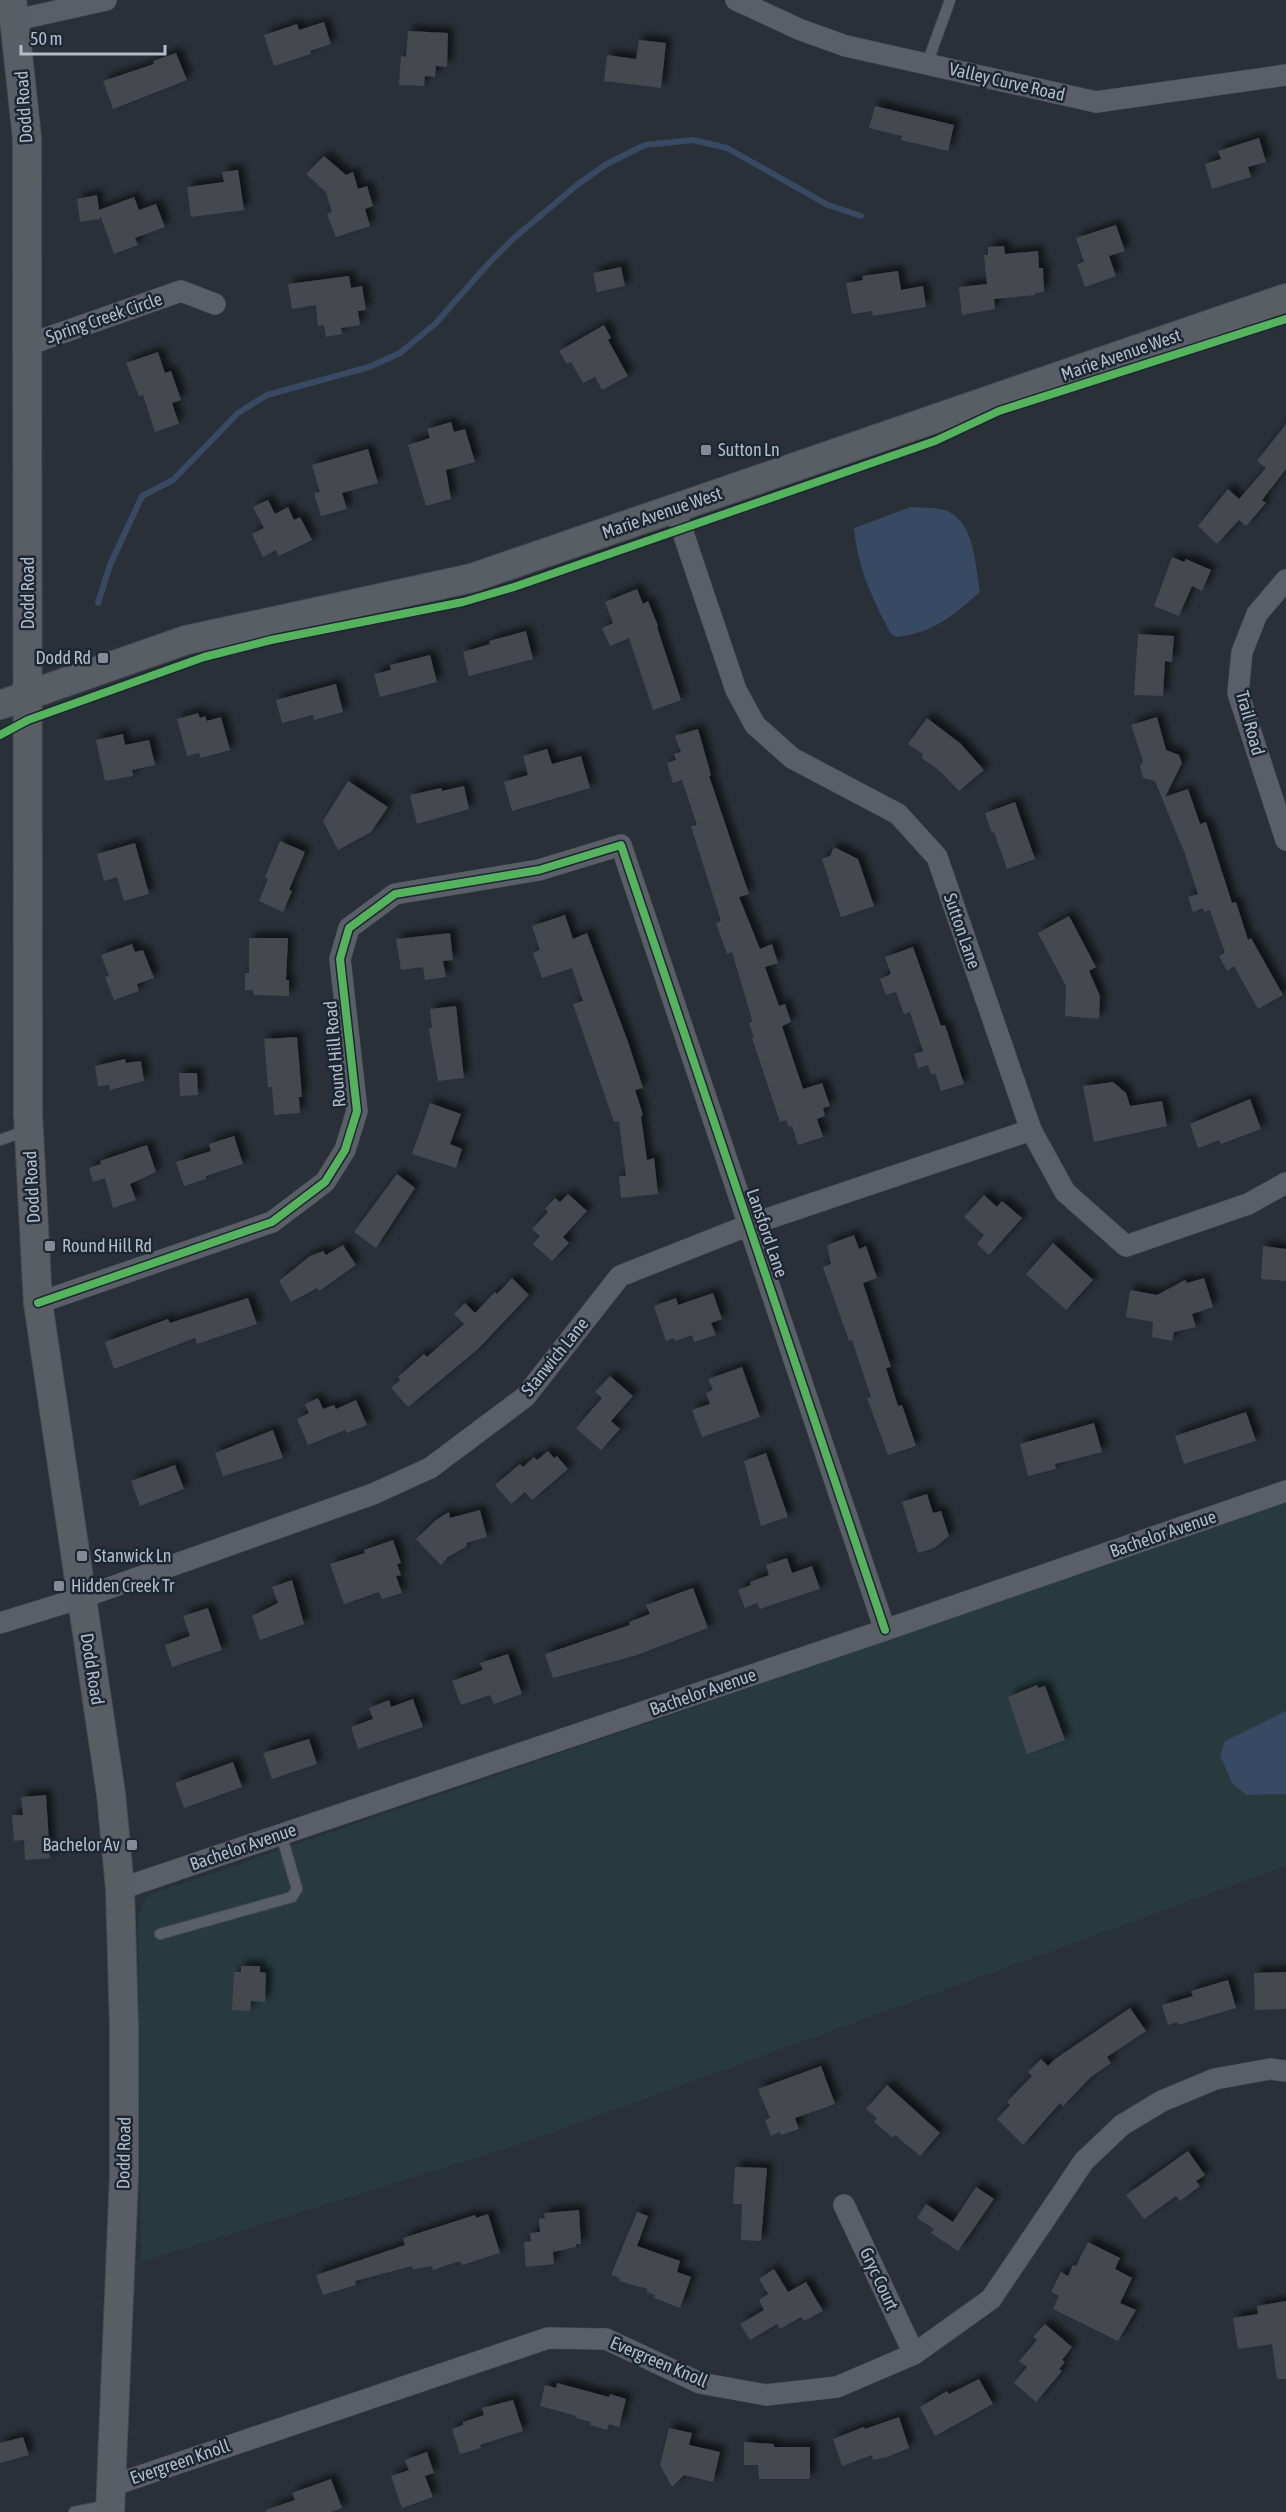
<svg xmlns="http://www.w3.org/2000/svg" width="1286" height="2512" viewBox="0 0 1286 2512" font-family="'Asap Condensed',sans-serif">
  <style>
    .green { fill: #273a3e }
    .water { fill: #384963 }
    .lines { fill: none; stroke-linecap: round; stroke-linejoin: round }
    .stream { stroke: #384963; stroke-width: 6 }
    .building { fill: #444950; filter: url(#shadow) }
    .lane-casing { stroke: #484c53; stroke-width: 12 }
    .street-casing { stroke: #484c53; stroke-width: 22 }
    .secondary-casing { stroke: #484c53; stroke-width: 30 }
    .lane { stroke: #5a5e66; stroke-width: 10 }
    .street { stroke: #5a5e66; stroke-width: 21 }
    .secondary { stroke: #595d64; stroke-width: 28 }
    .cycleway-casing { stroke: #1d2633; stroke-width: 11 }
    .cycleway { stroke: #56b35d; stroke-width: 8 }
    .poi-dot { fill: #848b96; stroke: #1d2633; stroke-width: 2 }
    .labels { text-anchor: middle; stroke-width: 5; stroke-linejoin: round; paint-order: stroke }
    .street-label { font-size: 18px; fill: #b4bcc9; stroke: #1d2633 }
    .poi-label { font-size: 18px; fill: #b4bcc9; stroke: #1d2633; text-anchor: start }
  </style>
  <defs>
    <filter id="shadow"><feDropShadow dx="5.5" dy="-5.5" stdDeviation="3" flood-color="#0009"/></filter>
  </defs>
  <rect width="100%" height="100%" fill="#2a3038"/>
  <path class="green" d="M1286 1503V1866L514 2146 141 2262 138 1915 147 1896Z"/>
  <g class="water">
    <path d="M911 507C921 508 934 507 944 510 975 519 975 566 980 592 954 615 933 633 897 637L891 634C872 598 858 569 854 528Z"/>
    <path d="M1286 1711V1794L1246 1795 1232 1783 1220 1755 1225 1741Z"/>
  </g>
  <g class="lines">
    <path class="stream" d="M98 603 110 565 142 496 173 480 238 413 267 395 369 367 400 353 435 324 489 263 514 238 577 185 605 165 645 145 693 140 727 148 828 205 861 216"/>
  </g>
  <g class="building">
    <path d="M324 22 331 44 310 51 311 54 274 66 264 35 297 24 299 30Z"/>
    <path d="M408 31 448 33 447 67 436 66 435 77 425 76 424 86 399 85 401 56 406 57Z"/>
    <path d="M639 40 666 43 661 88 604 81 607 55 636 59Z"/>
    <path d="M176 53 187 80 113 109 103 81 154 64 153 61Z"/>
    <path d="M875 106 954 125 948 151 901 140 902 136 869 128Z"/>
    <path d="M1259 138 1266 162 1248 167 1251 177 1212 189 1205 164 1221 159 1218 151Z"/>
    <path d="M324 156 346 175 353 172 358 189 367 186 373 206 365 209 370 226 336 237 327 214 332 212 326 192 306 174Z"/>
    <path d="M238 170 244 210 191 217 187 187 224 182 222 172Z"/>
    <path d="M97 195 99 210 134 197 139 210 156 204 165 227 135 238 138 245 114 254 100 215V219L80 222 77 199Z"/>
    <path d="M1116 225 1125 251 1109 256 1116 276 1085 287 1077 264 1084 262 1076 238Z"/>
    <path d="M1004 246 1005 254 1038 251 1039 268H1043L1044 292 1035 293V295L994 299 995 309 962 315 959 287 987 284 984 255H988V247Z"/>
    <path d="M621 267 625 286 597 292 593 273Z"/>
    <path d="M898 271 901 290 923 286 926 307 873 316 872 311 852 314 846 283 863 280 862 276Z"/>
    <path d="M349 276 351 288 362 286 366 310 358 311 360 325 341 328 342 334 326 337 324 325 318 326 316 305 292 309 288 284Z"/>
    <path d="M604 325 611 338 608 340 628 376 602 390 595 377 583 383 571 362 567 364 559 351Z"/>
    <path d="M158 352 165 373 171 371 181 400 172 403 179 424 155 432 143 395 139 396 126 363Z"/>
    <path d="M451 422 454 432 465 429 475 462 446 470 451 499 426 506 408 445 430 438 427 429Z"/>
    <path d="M1286 424V469L1262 500 1266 503 1246 526 1239 520 1217 544 1198 526 1228 489 1239 499 1266 468 1257 461Z"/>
    <path d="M368 449 378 483 342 493 347 509 321 516 314 493 320 492 312 465Z"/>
    <path d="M268 500 275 514 288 507 294 520 300 517 312 540 279 556 276 550 263 557 252 534 264 528 253 507Z"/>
    <path d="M1172 557 1184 562 1186 559 1211 570 1202 591 1192 586 1179 616 1154 606Z"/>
    <path d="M637 589 643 604 648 601 658 626 657 627 681 700 653 710 629 638 610 646 602 628 613 623 605 602Z"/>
    <path d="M526 631 533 659 469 676 463 652 490 644 489 641Z"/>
    <path d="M1138 634 1174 636 1172 662 1165 661 1163 696 1134 695Z"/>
    <path d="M430 655 437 682 380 697 374 674 391 670 390 665Z"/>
    <path d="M336 684 343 712 314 720 313 715 282 723 276 700Z"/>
    <path d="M198 713 200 718 205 716 207 721 221 717 230 750 201 758 199 753 187 756 177 719Z"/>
    <path d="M1157 717 1166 750 1179 755 1182 763 1165 797 1188 789 1200 824 1206 822 1232 903 1236 902 1248 940 1251 938 1283 995 1258 1009 1234 966 1227 971 1219 956 1225 953 1210 910 1204 912 1203 908 1193 912 1188 897 1198 894 1185 854 1155 781 1143 778 1140 766 1143 761 1131 725Z"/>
    <path d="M927 718 961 744 984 770 959 791 940 771 922 758 923 754 908 744Z"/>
    <path d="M698 729 711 775 709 776 749 894 739 897 760 949 772 944 778 963 765 967 779 1006 785 1004 791 1022 782 1026 803 1089 822 1083 830 1106 823 1108 825 1116 817 1119 823 1137 798 1145 792 1126 789 1127 786 1120 780 1122 752 1038H754L749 1023 752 1022 751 1016 732 952 727 954 716 923 721 921 691 826 697 825 682 780 673 783 667 763 676 760 674 754 681 752 675 736Z"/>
    <path d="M123 734 125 745 149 740 155 765 132 770 133 776 105 781 96 740Z"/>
    <path d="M547 749 552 764 581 756 590 788 512 811 504 782 528 775 523 756Z"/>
    <path d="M348 781 388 807 371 832 338 850 323 821Z"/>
    <path d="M464 786 469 809 417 824 410 795 441 788 442 791Z"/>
    <path d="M1015 802 1035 859 1007 869 994 832 992 833 985 813Z"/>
    <path d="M280 841 305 852 289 890 292 891 283 912 259 901 268 879 265 877Z"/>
    <path d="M135 843 149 894 124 901 117 877 104 881 97 854Z"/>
    <path d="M834 847 858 859 874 906 841 917 822 859 830 856Z"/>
    <path d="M565 915 573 939 587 933 628 1042 643 1088 635 1090 643 1115 641 1116 647 1160 654 1158 658 1194 621 1198 619 1176H626L619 1121 614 1122 573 1004 583 1001 572 968 542 978 533 953 540 950 532 926Z"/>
    <path d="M1069 916 1096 967 1089 971 1100 996 1099 1019 1065 1016 1066 986 1038 933Z"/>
    <path d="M450 933 453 960 443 961 446 977 425 980 423 967 401 970 396 939Z"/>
    <path d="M249 938H288L286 980H289V996L254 995 253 990H245V973H249Z"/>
    <path d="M132 944 135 952 143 950 154 978 137 984 139 991 114 1000 105 977 109 976 101 955Z"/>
    <path d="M913 947 941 1026 945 1025 964 1084 941 1091 935 1073 931 1075 928 1065 918 1068 914 1054 923 1051 910 1012 904 1014 896 992 886 995 880 979 891 974 885 957Z"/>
    <path d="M456 1006 464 1078 438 1081 429 1029 432 1028 430 1009Z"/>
    <path d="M297 1037 302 1097H299L300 1113 274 1115 272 1087H268L264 1039Z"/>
    <path d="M125 1059 126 1063 141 1061 144 1081 110 1090 109 1085 98 1086 95 1066Z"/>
    <path d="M179 1073H197L198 1095 180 1096Z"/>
    <path d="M1113 1082 1126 1093 1130 1106 1162 1101 1167 1126 1094 1142 1083 1086Z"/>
    <path d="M1250 1099 1261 1129 1221 1144 1219 1140 1198 1148 1190 1124Z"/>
    <path d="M430 1103 461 1114 450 1144 462 1149 456 1168 412 1154Z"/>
    <path d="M234 1136 243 1164 206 1176V1179L184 1186 176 1162 211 1151 209 1144Z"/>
    <path d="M147 1145 156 1172 130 1184 136 1200 113 1208 105 1178 93 1182 89 1168 101 1164 100 1161Z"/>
    <path d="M397 1174 415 1188 376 1248 354 1232Z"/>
    <path d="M568 1194 587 1211 563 1237 569 1243 552 1261 533 1244 540 1236 532 1229 548 1212 545 1209 555 1198 560 1202Z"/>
    <path d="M984 1195 997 1207 1002 1201 1022 1218 989 1255 977 1244 984 1235 964 1217Z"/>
    <path d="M854 1235 859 1249 866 1246 877 1278 863 1283 891 1367 886 1368 898 1406 902 1405 916 1446 888 1455 867 1398 871 1397 852 1340 849 1341 823 1267 831 1264 827 1245Z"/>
    <path d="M1053 1243 1093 1280 1066 1310 1026 1274Z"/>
    <path d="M343 1245 356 1265 319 1291 317 1288 291 1302 279 1281 310 1256 323 1251 326 1255Z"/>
    <path d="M1263 1246 1286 1249V1281L1261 1279Z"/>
    <path d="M512 1278 529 1295 478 1349 408 1407 391 1388 400 1380 398 1377 424 1354 427 1357 464 1324 454 1314 465 1303 475 1313 495 1292 497 1294Z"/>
    <path d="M1204 1278 1213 1307 1192 1314 1196 1327 1174 1332 1172 1341 1152 1337 1153 1322 1126 1317 1130 1290 1157 1295 1185 1280 1187 1283Z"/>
    <path d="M713 1293 722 1319 711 1323 716 1335 694 1342 692 1335 675 1341 674 1338 666 1341 654 1306 676 1298 678 1305Z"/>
    <path d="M248 1298 257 1324 197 1344 195 1338 114 1369 105 1342 168 1319 170 1323Z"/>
    <path d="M742 1367 760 1417 702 1437 692 1410 710 1404 706 1393 713 1390 708 1379Z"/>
    <path d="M610 1376 633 1396 611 1421 620 1429 601 1450 576 1428 602 1398 595 1392Z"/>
    <path d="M318 1398 323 1409 334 1405 336 1409 356 1400 367 1425 347 1433 345 1430 308 1445 297 1419 309 1413 305 1404Z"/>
    <path d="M1246 1412 1256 1441 1184 1464 1175 1436Z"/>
    <path d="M1094 1423 1102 1452 1055 1464 1056 1469 1028 1476 1020 1444Z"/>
    <path d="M273 1430 283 1458 223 1476 215 1453Z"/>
    <path d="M548 1451 554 1458 557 1456 568 1469 532 1500 525 1492 511 1504 495 1485 520 1464 523 1467 534 1457 537 1460Z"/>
    <path d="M766 1453 788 1517 761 1526 744 1461Z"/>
    <path d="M175 1465 184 1489 140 1506 131 1481Z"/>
    <path d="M927 1494 933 1513 941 1511 949 1536 934 1548 918 1553 902 1502Z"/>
    <path d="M480 1510 487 1537 466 1543 467 1546 448 1557 441 1565 416 1539 436 1520 449 1512 450 1518Z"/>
    <path d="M393 1540 401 1563 397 1564 401 1575 396 1576 402 1593 382 1599 379 1592 344 1604 330 1564 365 1553 364 1550Z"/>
    <path d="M787 1558 792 1573 812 1566 820 1589 760 1609 757 1603 745 1608 738 1590 751 1585 750 1582 769 1575 766 1565Z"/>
    <path d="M292 1580 304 1624 260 1640 252 1616 278 1603 272 1587Z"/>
    <path d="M693 1588 708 1628 637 1655 553 1678 545 1654 630 1625 629 1622 650 1614 646 1605Z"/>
    <path d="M208 1608 222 1650 172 1667 165 1645 190 1636 183 1616Z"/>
    <path d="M508 1654 522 1694 494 1704 490 1695 461 1705 452 1681 483 1670 480 1663Z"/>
    <path d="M1037 1685 1038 1688 1045 1686 1065 1740 1027 1754 1008 1697Z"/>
    <path d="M413 1699 423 1727 358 1749 351 1727 373 1719 369 1708 389 1700 391 1707Z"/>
    <path d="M309 1739 317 1764 272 1779 263 1753Z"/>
    <path d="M233 1762 242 1787 184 1808 175 1783Z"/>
    <path d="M46 1795 50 1858 25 1860 24 1840 14 1841 12 1815H23L21 1797Z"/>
    <path d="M241 1966H260V1972L266 1973 265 2002 251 2001 250 2011 232 2010 234 1972H241Z"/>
    <path d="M1286 1972V2009L1255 2010 1254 1973Z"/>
    <path d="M1228 1980 1236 2008 1178 2025 1177 2022 1168 2025 1162 2005 1193 1996 1191 1991Z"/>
    <path d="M1130 2008 1146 2031 1107 2057 1111 2063 1091 2077 1063 2106 1060 2103 1023 2145 997 2119 1010 2105 1007 2102 1032 2076 1028 2072 1041 2059 1048 2066 1055 2059Z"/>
    <path d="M821 2066 835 2104 795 2118 799 2129 781 2135 780 2132 771 2136 765 2120 770 2118 758 2089Z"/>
    <path d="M887 2085 940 2133 920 2156 895 2135 893 2138 874 2122 877 2118 866 2109Z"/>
    <path d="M1188 2151 1205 2175 1196 2181 1200 2186 1180 2201 1176 2196 1144 2219 1126 2195Z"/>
    <path d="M735 2167 767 2168 761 2241 741 2240 742 2204H733Z"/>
    <path d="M976 2187 994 2199 958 2251 931 2233 934 2229 917 2218 926 2204 953 2222Z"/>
    <path d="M579 2210 581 2244H576V2247L553 2252 554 2264 526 2267 524 2242 531 2241 530 2233 540 2232 539 2219 545 2218 544 2213Z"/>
    <path d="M637 2212 648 2216 637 2246 680 2261 677 2272 691 2277 680 2308 654 2298 655 2295 646 2292 648 2289 619 2281 620 2278 611 2275Z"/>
    <path d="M488 2214 500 2253 462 2265 460 2261 433 2270 432 2266 413 2269 412 2266 355 2281 356 2285 323 2295 316 2275 405 2245 403 2238 475 2215 476 2218Z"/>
    <path d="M1088 2242 1120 2258 1115 2269 1132 2278 1120 2303 1136 2310 1118 2341 1053 2309 1059 2296 1051 2292 1061 2272 1068 2276 1073 2265 1076 2266Z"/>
    <path d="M774 2269 788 2292 806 2282 823 2311 804 2321 801 2317 780 2329 777 2324 750 2340 740 2324 764 2310 759 2300 768 2294 759 2279Z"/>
    <path d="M1286 2301V2379H1277L1272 2344 1238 2349 1233 2318 1258 2314 1257 2306Z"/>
    <path d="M1045 2324 1072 2347 1062 2360 1065 2362 1059 2369 1062 2371 1036 2402 1014 2383 1027 2367 1019 2361 1037 2340 1033 2337Z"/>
    <path d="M979 2379 993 2404 935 2436 920 2407 947 2391 949 2394Z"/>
    <path d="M557 2383 609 2397 610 2394 626 2399 619 2427 609 2424 607 2430 590 2425 591 2422 576 2418 577 2416 540 2406 545 2385 556 2388Z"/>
    <path d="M513 2400 523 2431 480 2445 481 2448 460 2454 452 2429 463 2425V2422L484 2415 482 2408Z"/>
    <path d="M899 2417 909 2448 887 2457 873 2460 872 2455 842 2466 833 2439 864 2427 865 2429Z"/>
    <path d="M669 2428 692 2433 689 2445 720 2452 713 2482 684 2475 672 2487 660 2465Z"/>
    <path d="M23 2437 29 2455 0 2463V2443Z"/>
    <path d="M744 2442 774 2444V2447H810V2479H759L758 2465H744Z"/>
    <path d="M427 2452 434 2473 425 2476 433 2497 402 2508 391 2476 409 2470 405 2460Z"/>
    <path d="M331 2479 342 2508 331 2512H266V2510L295 2500 292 2493Z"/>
  </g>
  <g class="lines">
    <defs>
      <g id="lane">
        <path d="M927 64 950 0"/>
        <path d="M0 1140 28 1130"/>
        <path d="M160 1934 292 1897 297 1889 281 1834"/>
        <path d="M74 2512 110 2505"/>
      </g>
      <g id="street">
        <path d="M736 0 801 30 846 46 1096 102 1286 75"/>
        <path d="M16 20 106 0"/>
        <path d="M27 345 181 291 215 304"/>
        <path d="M675 509 736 690 755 725 792 758 898 814 937 857 1031 1130 1065 1192 1126 1246 1248 1204 1286 1183"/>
        <path d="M1286 580 1257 614 1242 652 1238 693 1286 840"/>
        <path d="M38 1303 272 1222 325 1182 345 1150 357 1111 340 959 349 928 395 894 539 870 621 845 885 1630"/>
        <path d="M0 1623 81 1598 373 1494 430 1468 525 1397 620 1276 749 1225 1031 1130"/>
        <path d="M120 1889 885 1630 1286 1491"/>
        <path d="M844 2205 914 2354"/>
        <path d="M111 2486 548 2338 606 2339 700 2383 766 2395 837 2387 914 2354 991 2299 1084 2161 1122 2125 1162 2101 1215 2079 1270 2069 1286 2071"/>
      </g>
      <g id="secondary">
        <path d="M12 0 27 138 28 1115 38 1303 111 1794 120 1889 124 2026V2176L110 2512"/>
        <path d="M0 705 186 640 472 578 1286 298"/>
      </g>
    </defs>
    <use href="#lane" class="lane-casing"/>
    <use href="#street" class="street-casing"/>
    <use href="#secondary" class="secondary-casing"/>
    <use href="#lane" class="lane"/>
    <use href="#street" class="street"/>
    <use href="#secondary" class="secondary"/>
    <defs>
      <g id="cycleway">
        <path d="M0 735 28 720 204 657 271 640 463 602 514 587 935 441 999 411 1286 319"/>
        <path d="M38 1303 272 1222 325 1182 345 1150 357 1111 340 959 349 928 395 894 539 870 621 845 885 1630"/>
      </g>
    </defs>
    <use href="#cycleway" class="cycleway-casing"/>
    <use href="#cycleway" class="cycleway"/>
  </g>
  <g class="poi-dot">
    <rect x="700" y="444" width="12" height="12" rx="3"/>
    <rect x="97" y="652" width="12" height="12" rx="3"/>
    <rect x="44" y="1240" width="12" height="12" rx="3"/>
    <rect x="76" y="1550" width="12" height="12" rx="3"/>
    <rect x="53" y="1580" width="12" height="12" rx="3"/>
    <rect x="126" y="1839" width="12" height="12" rx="3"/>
  </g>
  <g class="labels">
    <g class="street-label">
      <text transform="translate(1007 82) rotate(13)" y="6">Valley Curve Road</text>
      <text transform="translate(24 107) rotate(-94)" y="6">Dodd Road</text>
      <text transform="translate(104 318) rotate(-19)" y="6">Spring Creek Circle</text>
      <text transform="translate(1121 355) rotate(-19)" y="6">Marie Avenue West</text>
      <text transform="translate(662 513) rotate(-19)" y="6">Marie Avenue West</text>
      <text transform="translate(28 593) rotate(-90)" y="6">Dodd Road</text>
      <text transform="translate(1250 723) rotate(75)" y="6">Trail Road</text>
      <text transform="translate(962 931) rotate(71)" y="6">Sutton Lane</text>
      <text transform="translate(335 1054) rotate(-95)" y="6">Round Hill Road</text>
      <text transform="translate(32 1187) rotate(-93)" y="6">Dodd Road</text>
      <text transform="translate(767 1233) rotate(71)" y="6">Lansford Lane</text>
      <text transform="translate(555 1357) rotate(-51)" y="6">Stanwich Lane</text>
      <text transform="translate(1163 1534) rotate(-19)" y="6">Bachelor Avenue</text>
      <text transform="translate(92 1669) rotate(81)" y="6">Dodd Road</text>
      <text transform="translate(703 1692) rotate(-19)" y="6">Bachelor Avenue</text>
      <text transform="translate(243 1847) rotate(-19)" y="6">Bachelor Avenue</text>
      <text transform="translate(124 2153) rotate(-89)" y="6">Dodd Road</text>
      <text transform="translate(879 2279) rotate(65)" y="6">Gryc Court</text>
      <text transform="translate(659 2362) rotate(23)" y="6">Evergreen Knoll</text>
      <text transform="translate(180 2462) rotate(-19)" y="6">Evergreen Knoll</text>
    </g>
    <g class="poi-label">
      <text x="718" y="456">Sutton Ln</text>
      <text x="91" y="664" text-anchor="end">Dodd Rd</text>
      <text x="62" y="1252">Round Hill Rd</text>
      <text x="94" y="1562">Stanwick Ln</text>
      <text x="71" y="1592">Hidden Creek Tr</text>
      <text x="120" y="1851" text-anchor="end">Bachelor Av</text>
    </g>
  </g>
  <path d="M21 45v9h144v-9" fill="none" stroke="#b4bcc9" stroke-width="3"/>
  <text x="30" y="45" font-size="18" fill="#b4bcc9" stroke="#1d2633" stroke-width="4.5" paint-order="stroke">50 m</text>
</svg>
